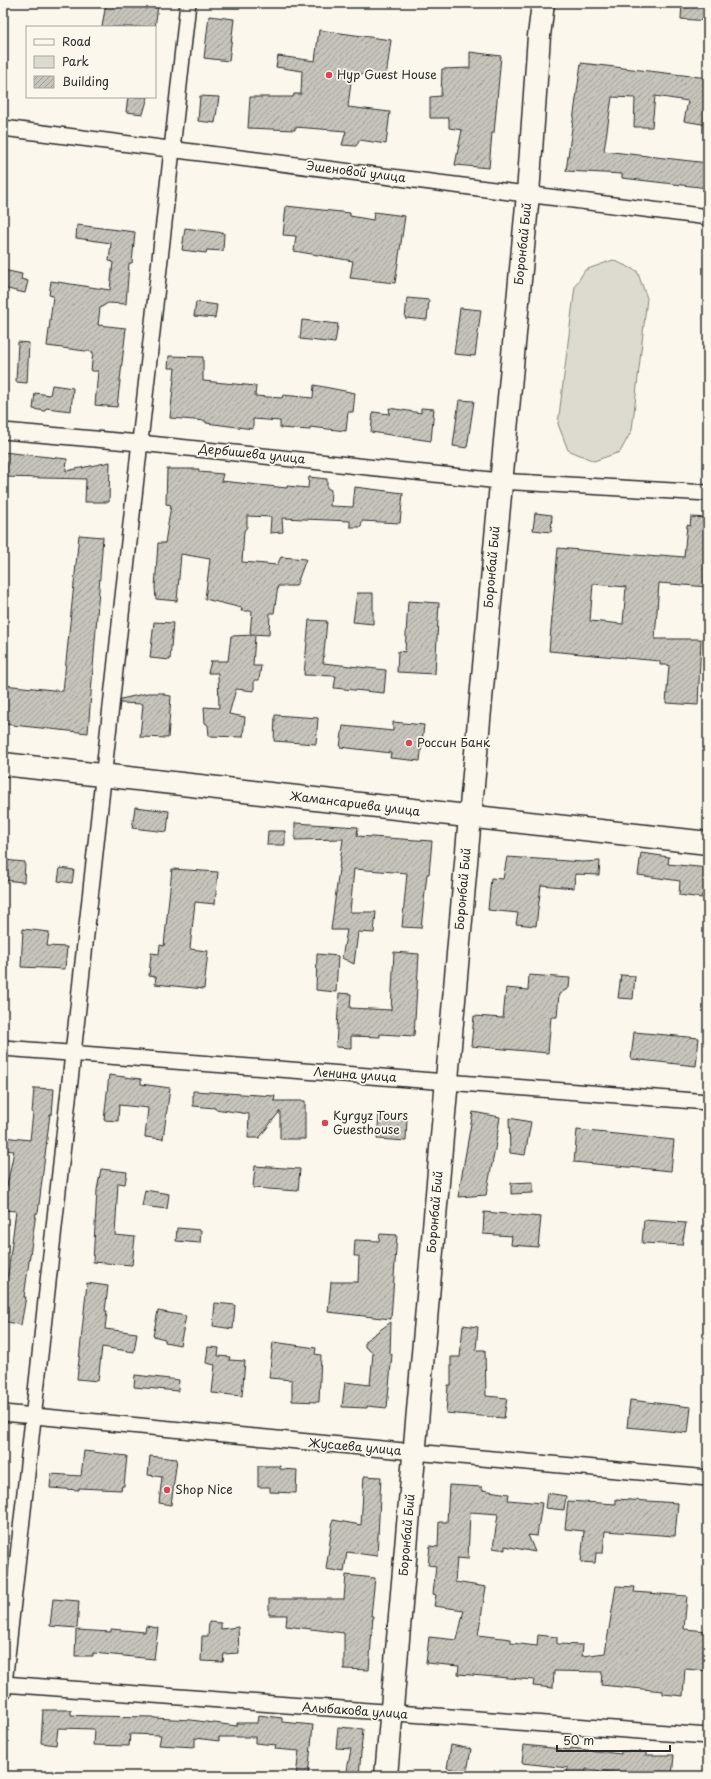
<svg xmlns="http://www.w3.org/2000/svg" width="711" height="1779" viewBox="0 0 711 1779" font-family="'Playpen Sans',sans-serif">
  <style>
    .park { fill: #dddad0; stroke: #84827e }
    .building { fill: url(#building-hatch); stroke: #2b2b2b; fill-rule: evenodd }
    .lines { fill: none; stroke-linecap: round; stroke-linejoin: round }
    .street-casing { stroke: #2b2b2b; stroke-width: 18 }
    .secondary-casing { stroke: #2b2b2b; stroke-width: 25 }
    .street { stroke: #fbf7ec; stroke-width: 15 }
    .secondary { stroke: #fbf7ec; stroke-width: 22 }
    .poi-dot { fill: #d1495b; stroke: #fbf7ec; stroke-width: 1.5 }
    .labels { text-anchor: middle; stroke-width: 3.5; stroke-linejoin: round; paint-order: stroke }
    .poi-label { font-size: 12px; fill: #2b2b2b; stroke: #fbf7ec; text-anchor: start }
    .street-label { font-size: 12px; fill: #2b2b2b; stroke: #fbf7ec }
  </style>
  <defs>
    <pattern id="building-hatch" width="6" height="6" patternUnits="userSpaceOnUse"><rect width="6" height="6" fill="#c7c4bc"/><path d="M-1 1l2-2M0 6l6-6M5 7l2-2" fill="none" stroke="#a29f99"/></pattern>
  </defs>
  <rect width="100%" height="100%" fill="#fbf7ec"/>
  <filter id="ink" filterUnits="userSpaceOnUse"><feTurbulence type="fractalNoise" baseFrequency=".025" numOctaves="2"/><feDisplacementMap in="SourceGraphic" scale="8" xChannelSelector="R" yChannelSelector="G"/><feConvolveMatrix kernelMatrix="1 2 1 2 8 2 1 2 1" color-interpolation-filters="sRGB"/></filter>
  <g filter="url(#ink)">
    <path class="park" d="M613 260 637 271 647 298 632 430 620 452 594 461 568 450 558 424 575 286 585 270Z"/>
    <g class="building">
      <path d="M106 3H141L158 6 155 27H102Z"/>
      <path d="M682 3 708 4V21L681 19Z"/>
      <path d="M209 16 234 19 229 61 204 58Z"/>
      <path d="M319 30 391 40 386 77 352 73 348 107 390 112 386 144 360 140 356 146 342 145 346 131 295 127V130L248 128 250 97H293L294 94H301L302 71 276 67 278 56 315 61Z"/>
      <path d="M470 52 501 56 494 133H492L489 168 455 165 462 130 449 128V118H430V97L441 96 442 69 470 68Z"/>
      <path d="M581 63 708 78V125L684 121 688 101 655 96 652 127H634L635 98 612 97 604 151 708 163V188L622 178V174L566 171Z"/>
      <path d="M200 96 219 97 215 123 198 121Z"/>
      <path d="M128 97H148L143 114 126 112Z"/>
      <path d="M286 206 350 213V216L373 220 374 212 405 216 395 283 350 278 353 261 294 251 296 236 283 235Z"/>
      <path d="M77 225 135 232 132 263H129L126 304 108 303 100 308 98 325 126 328 117 407 95 405 98 371H91L93 352 47 346 53 296 49 295 51 281 110 290 113 262 109 261 111 243 76 238Z"/>
      <path d="M185 228 224 233 223 251 207 250 206 253 182 250Z"/>
      <path d="M3 270 22 274 21 279 28 281 25 293 3 288Z"/>
      <path d="M407 298 429 300 427 320 405 318Z"/>
      <path d="M196 302 217 305 215 318 194 316Z"/>
      <path d="M460 308 481 310 475 356 454 354Z"/>
      <path d="M302 320 338 324 335 343 300 339Z"/>
      <path d="M18 342 29 343 27 383 16 382Z"/>
      <path d="M169 356 203 357V381L256 386 255 396 282 398 283 395 313 398 314 385 355 393 353 412H348L346 431 310 427V430L280 428V421L253 419V429L206 423V421L170 418 175 368H168Z"/>
      <path d="M52 385 73 388 71 411 46 408 45 411 33 409 35 393 50 395Z"/>
      <path d="M459 400 474 401 467 448 453 446Z"/>
      <path d="M389 408 421 413V408L434 409 431 441 371 432 373 412 390 414Z"/>
      <path d="M3 452 67 459 66 471 110 462 109 502H85L86 479 3 477Z"/>
      <path d="M167 469H199V472L223 474 221 481 287 488V486L308 488 309 477 327 479V488L331 490 330 506 353 507 355 487 403 493 400 523 362 521 361 527H350V521L282 518 283 532 270 533 271 517 247 516V527L244 531 242 562 277 565 281 557 306 559 296 586H278L274 613H270L269 635 250 634 252 611H241L242 608 205 599 210 559 181 554 177 601 156 599 155 588 158 543H165L171 505 166 504Z"/>
      <path d="M535 513 552 515 551 532 533 530Z"/>
      <path d="M691 517 708 518V587L659 583 655 639H701L698 705 666 703 669 665H660V661L549 651 558 548 659 557 660 555 684 557 687 525 690 526ZM593 584 626 587 623 624 590 621Z"/>
      <path d="M79 535 103 537 88 733 3 724V685L63 691Z"/>
      <path d="M357 593H373V624L353 622Z"/>
      <path d="M408 601 439 603 435 674 397 672 398 651 405 652Z"/>
      <path d="M309 620 327 621 323 663 386 670 384 693 334 688 336 676 304 675Z"/>
      <path d="M154 622 173 623 170 660 150 658Z"/>
      <path d="M255 635 253 666H261L259 680H254V691L236 689 229 714 245 717 243 737 209 736 208 725 205 723 204 707 219 708 218 673H208L211 661H228L231 636Z"/>
      <path d="M148 693H164V695L171 696 168 738 140 737 143 704 120 703 121 699Z"/>
      <path d="M275 715 318 718 316 744 274 741Z"/>
      <path d="M393 722 424 725 420 761 390 758 391 753 340 747 343 726 393 731Z"/>
      <path d="M135 807 169 811 167 832 132 828Z"/>
      <path d="M295 823 358 827 357 836 432 841 429 874H427L421 928 402 927 407 873 354 869 350 912H376L374 933 358 932 354 964 342 958 347 930H331L343 839 295 840Z"/>
      <path d="M268 831H285V845H267Z"/>
      <path d="M641 853 669 857 668 864 708 868V895H702V898L679 895 680 881 638 875Z"/>
      <path d="M507 857 583 862 600 861 599 875 575 874 574 888 541 885 536 926 516 924 518 913 488 910 491 878 503 879Z"/>
      <path d="M3 860 25 862 24 882 3 880Z"/>
      <path d="M60 868 74 870 72 883 58 881Z"/>
      <path d="M172 869 218 872 215 904 195 902 190 949 208 951 204 989 155 984 156 977 149 976 151 953 159 954 160 945 164 946Z"/>
      <path d="M23 929 49 932 47 946 67 947 65 969 21 967Z"/>
      <path d="M394 952 419 954 414 1036 380 1034V1037L351 1036V1048L336 1047 339 993 351 994 350 1008 391 1010Z"/>
      <path d="M317 954 338 956 336 992 316 990Z"/>
      <path d="M529 975 570 978 569 988 559 994 557 1017H551L548 1053 471 1046 474 1016 503 1018 506 988 528 990Z"/>
      <path d="M621 975 635 976 633 999 618 998Z"/>
      <path d="M634 1032 699 1038 696 1066 631 1059Z"/>
      <path d="M109 1075 141 1079V1084L170 1088 163 1139 145 1137 148 1108 119 1105 118 1121 104 1120Z"/>
      <path d="M34 1088 54 1089 52 1114H50L38 1213H36L24 1297H26L21 1325 3 1321V1305L6 1291H4L7 1274H8L16 1211 3 1210V1186H7L14 1151 3 1150V1137L30 1140 33 1113H32Z"/>
      <path d="M193 1091 275 1096 274 1101H305V1139H280V1111L259 1138H248L249 1114 215 1109V1108L193 1106Z"/>
      <path d="M473 1112 500 1117 495 1149 486 1195 458 1197Z"/>
      <path d="M379 1115 407 1117 406 1141 377 1139Z"/>
      <path d="M509 1118 531 1122 525 1155 510 1153Z"/>
      <path d="M577 1130 674 1140 671 1171 574 1162Z"/>
      <path d="M255 1166 300 1169 298 1191 253 1188Z"/>
      <path d="M101 1169 127 1172 125 1184 118 1183 115 1235 135 1237 132 1265 93 1262 97 1190Z"/>
      <path d="M533 1182V1193L511 1194V1183Z"/>
      <path d="M145 1190 169 1194 167 1209 142 1206Z"/>
      <path d="M484 1212 541 1217 538 1247 511 1245 512 1236 483 1234Z"/>
      <path d="M644 1220 686 1223 682 1245 642 1243Z"/>
      <path d="M177 1228 201 1230 200 1243 176 1241Z"/>
      <path d="M380 1234 397 1235 391 1319 328 1312 331 1282H358L359 1256H354L355 1240 379 1241Z"/>
      <path d="M87 1283 108 1286 105 1311H107L105 1329 137 1333 134 1352 102 1347 98 1381 77 1379Z"/>
      <path d="M215 1303 235 1305 233 1329 213 1326Z"/>
      <path d="M158 1311 186 1316 180 1345 165 1342V1339L153 1336Z"/>
      <path d="M391 1322 390 1354H392L387 1408 367 1406V1408L342 1407 345 1382 370 1385 373 1353 365 1347V1341Z"/>
      <path d="M463 1325 478 1327 476 1350H485L486 1396 507 1398 504 1418 446 1413 448 1385H451V1357H460Z"/>
      <path d="M273 1342 316 1348 315 1354 321 1355 319 1402 292 1401V1380L269 1378Z"/>
      <path d="M208 1347 219 1348 218 1356 230 1357 229 1360 245 1361 242 1396 212 1393 215 1365 206 1363Z"/>
      <path d="M135 1375 179 1380 178 1391 134 1387Z"/>
      <path d="M630 1400 691 1407 688 1433 627 1427Z"/>
      <path d="M84 1451 127 1456 124 1486H122L121 1490 79 1488V1490L50 1488 51 1474 81 1476Z"/>
      <path d="M150 1456 177 1459 171 1505 159 1503 162 1477 148 1475Z"/>
      <path d="M258 1466H280V1469L297 1470 296 1493 270 1492V1487H258Z"/>
      <path d="M364 1476 381 1477 377 1556 347 1552 344 1572 326 1569 333 1520 361 1525Z"/>
      <path d="M449 1485 482 1487V1490L509 1494 508 1500 542 1503 537 1536 528 1535 535 1552 505 1546V1550L493 1548 498 1514 470 1512 468 1559 457 1558 455 1582 486 1587 478 1635 511 1639V1643L537 1646 538 1635 557 1637V1644L583 1645 582 1656 605 1653 616 1586 635 1587 634 1592 687 1596 684 1629 708 1631V1671L685 1669 683 1696 663 1694V1691L601 1685 602 1672 554 1671 553 1688 533 1686 534 1680 458 1674 459 1666 426 1663 429 1637 457 1640 464 1610 434 1606 436 1595 433 1594 436 1566 428 1565 430 1546 438 1547 439 1522H447Z"/>
      <path d="M547 1493 566 1496 564 1510 545 1508Z"/>
      <path d="M616 1499 678 1503 675 1536 605 1531 603 1553H596L595 1563 581 1562 584 1531 565 1529 568 1501 616 1504Z"/>
      <path d="M346 1575 375 1578 371 1616H373L369 1670 344 1669V1633L286 1626 287 1615H269V1599H344Z"/>
      <path d="M53 1599 79 1601 77 1628 50 1626Z"/>
      <path d="M209 1622 221 1623V1629L238 1627 239 1653 224 1654 223 1662 201 1661 202 1636H208Z"/>
      <path d="M146 1626 158 1628 154 1659 93 1653V1656H75L76 1630 111 1632V1629L145 1632Z"/>
      <path d="M43 1710H71V1715L89 1716 154 1717V1718L191 1720 237 1726V1723H257L258 1715 282 1718V1722L313 1725 308 1776H296L299 1751 275 1749 276 1745 255 1743V1737H219V1741L195 1738V1747L159 1745 161 1735 130 1734 129 1746 93 1745 94 1729 58 1728 56 1745 41 1743Z"/>
      <path d="M338 1727 363 1729 359 1776H346L351 1749 336 1748Z"/>
      <path d="M451 1745 471 1749 467 1772 447 1768Z"/>
      <path d="M524 1745 570 1750 571 1748 621 1754V1751L646 1752V1755H674L672 1776H620V1773L586 1769 585 1776 567 1774 568 1768 522 1763Z"/>
    </g>
    <g class="lines">
      <defs>
        <g id="street">
          <path d="M3 128 708 217"/>
          <path d="M3 431 140 443 500 481 708 493"/>
          <path d="M3 1048 708 1102"/>
          <path d="M3 1413 414 1452 708 1478"/>
          <path d="M3 1684 708 1736"/>
          <path d="M3 1693 188 3"/>
        </g>
        <g id="secondary">
          <path d="M3 764 708 843"/>
          <path d="M386 1776 470 817 528 194 539 36 543 3"/>
        </g>
      </defs>
      <use href="#street" class="street-casing"/>
      <use href="#secondary" class="secondary-casing"/>
      <use href="#street" class="street"/>
      <use href="#secondary" class="secondary"/>
    </g>
  </g>
  <g class="poi-dot">
    <circle cx="329" cy="75" r="4"/>
    <circle cx="409" cy="743" r="4"/>
    <circle cx="325" cy="1123" r="4"/>
    <circle cx="167" cy="1490" r="4"/>
  </g>
  <g class="labels">
    <g class="poi-label">
      <text x="337" y="79">Нур Guest House</text>
      <text x="417" y="747">Россин Банк</text>
      <text x="333" y="1120">Kyrgyz Tours<tspan x="333" dy="14">Guesthouse</tspan></text>
      <text x="175" y="1494">Shop Nice</text>
    </g>
    <g class="street-label">
      <text transform="translate(356 172) rotate(7)" y="4">Эшеновой улица</text>
      <text transform="translate(523 244) rotate(-84)" y="4">Боронбай Бий</text>
      <text transform="translate(252 454) rotate(6)" y="4">Дербишева улица</text>
      <text transform="translate(492 567) rotate(-85)" y="4">Боронбай Бий</text>
      <text transform="translate(355 804) rotate(7)" y="4">Жамансариева улица</text>
      <text transform="translate(463 889) rotate(-85)" y="4">Боронбай Бий</text>
      <text transform="translate(355 1075) rotate(4)" y="4">Ленина улица</text>
      <text transform="translate(435 1212) rotate(-85)" y="4">Боронбай Бий</text>
      <text transform="translate(355 1447) rotate(5)" y="4">Жусаева улица</text>
      <text transform="translate(407 1535) rotate(-85)" y="4">Боронбай Бий</text>
      <text transform="translate(355 1711) rotate(4)" y="4">Алыбакова улица</text>
    </g>
  </g>
  <rect width="711" height="1779" fill="none" stroke="#fbf7ec" stroke-width="16"/>
  <rect x="8" y="8" width="695" height="1763" fill="none" stroke="#2b2b2b" stroke-width="1.5" filter="url(#ink)"/>
  <rect x="26" y="26" width="130" height="72" fill="#fbf7ec" stroke="#a8a59f"/>
  <rect x="34" y="39" width="20" height="6" fill="#fbf7ec" stroke="#a8a59f"/>
  <text x="62" y="46" font-size="12" fill="#2b2b2b">Road</text>
  <rect x="34" y="56" width="20" height="12" fill="#dddad0" stroke="#a8a59f"/>
  <text x="62" y="66" font-size="12" fill="#2b2b2b">Park</text>
  <rect x="34" y="76" width="20" height="12" fill="url(#building-hatch)" stroke="#a8a59f"/>
  <text x="62" y="86" font-size="12" fill="#2b2b2b">Building</text>
  <path d="M557 1745v6h113v-6" fill="none" stroke="#2b2b2b" stroke-width="2"/>
  <text x="563" y="1745" font-size="12" fill="#2b2b2b" stroke="#fbf7ec" stroke-width="3" paint-order="stroke">50 m</text>
</svg>
